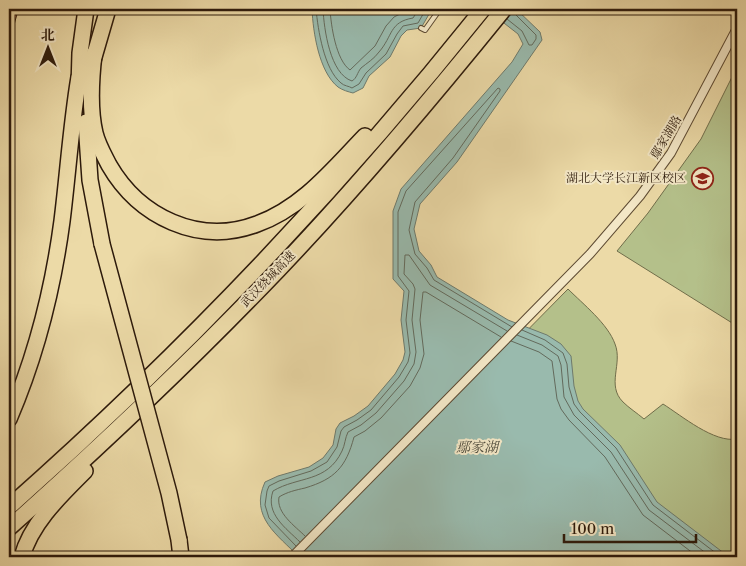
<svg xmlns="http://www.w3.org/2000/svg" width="746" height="566" viewBox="0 0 746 566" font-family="'Libre Caslon Text','Noto Serif SC',serif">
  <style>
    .green { fill: #b4c08a; stroke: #706d4a }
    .water { fill: #99baad; stroke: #6e7a6c }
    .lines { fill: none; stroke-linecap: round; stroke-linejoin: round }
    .shore { stroke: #636a5c; stroke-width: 1 }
    .building { fill: #d18b69; stroke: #2d1a0b }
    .lane-casing { stroke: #5d4a32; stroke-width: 6 }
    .street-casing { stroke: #5d4a32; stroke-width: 10 }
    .highway-casing { stroke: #2d1a0b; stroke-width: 18 }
    .lane { stroke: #f3e7c6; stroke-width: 4 }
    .street { stroke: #f3e7c6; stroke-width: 8 }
    .highway { stroke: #ecdaa7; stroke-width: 15 }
    .highway-bridge-casing { stroke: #2d1a0b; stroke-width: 18; stroke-linecap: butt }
    .highway-bridge { stroke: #ecdaa7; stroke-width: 15 }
    .labels { text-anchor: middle; stroke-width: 4; stroke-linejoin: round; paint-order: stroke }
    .street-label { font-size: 12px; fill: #2d1a0b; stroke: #f3e7c6 }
    .poi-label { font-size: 12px; fill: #2d1a0b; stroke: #f3e7c6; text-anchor: end }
    .water-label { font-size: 14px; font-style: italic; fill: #4d4a3c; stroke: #f3e7c6 }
  </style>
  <rect width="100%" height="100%" fill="#ecdaa7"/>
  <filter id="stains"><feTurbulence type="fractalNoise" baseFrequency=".004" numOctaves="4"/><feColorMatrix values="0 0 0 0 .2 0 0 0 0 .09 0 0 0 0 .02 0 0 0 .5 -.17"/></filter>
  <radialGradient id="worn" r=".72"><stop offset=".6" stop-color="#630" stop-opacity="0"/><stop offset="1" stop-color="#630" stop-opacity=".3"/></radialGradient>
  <g class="green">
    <path d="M736 69H737V326L617 251 648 213 701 139Z"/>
    <path d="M568 289C583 304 608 324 615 344 623 364 606 385 623 402 629 408 637 413 644 419L663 404C682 416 714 443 737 439V557H304Z"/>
  </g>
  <g class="water">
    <path d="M312 9H432L421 28 407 30 401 36 390 57 369 76 363 88 353 93C349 92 342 90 338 87 319 72 313 32 312 9Z"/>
    <path d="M486 9H516L540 32 542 40 457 162 420 204 414 229 419 251 431 265 437 277 508 320 547 335 561 344 571 356 574 386 578 401 583 409 620 445 657 502 729 557H299C278 535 249 517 265 482L278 476 309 467 323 458 333 445 336 429 340 423 354 416 368 406 395 374 403 360 405 352 401 320 404 291 393 279V211L401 189 512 62 523 44 518 34Z"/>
  </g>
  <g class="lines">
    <g class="shore">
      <path d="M316 9C318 30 324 69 341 83 344 86 349 86 352 88L359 84 366 73 386 54 397 34 403 26 418 23 426 9"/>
      <path d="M323 9C324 29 330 74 352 81 357 78 357 73 361 68 367 63 374 59 379 52 393 36 389 22 413 18L419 9"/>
      <path d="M330 9C331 26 336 60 350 70L375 46 386 26 394 17 410 9"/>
      <path d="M507 19 522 31 529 45H532L536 39V35L515 14 513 9"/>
      <path d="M522 330 545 340 563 353 567 364 569 387 574 404 580 412 616 448 653 505 721 557"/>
      <path d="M517 335 542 345 558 356 561 365 564 397 574 415 611 452 649 510 711 557"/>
      <path d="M511 341 539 352 552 361 557 399 561 409 569 420 605 457 643 515 698 557"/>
      <path d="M305 536C295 526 276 513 279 497 287 492 296 490 305 488 335 479 346 467 354 437L365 431 381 418 410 386 420 368 424 354 420 320 423 292H426L501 337"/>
      <path d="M300 542C286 528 265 514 273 491 298 476 327 483 342 451 345 445 345 438 348 432L361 425 376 413 404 381 414 364 416 352 412 320 415 289 413 284 404 274 405 255H409L430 285 507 331"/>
      <path d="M296 546 269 518 265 505 267 491 269 486 279 481 311 471 327 462 337 447 341 431 344 427 357 420 371 410 399 377 408 362 410 353 406 320 409 291 398 276V212L406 191 498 88 500 89V91L453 158 415 202 409 230 415 254 427 268 434 280 512 327"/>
    </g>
  </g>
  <path class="building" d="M9 12 17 14 11 36H9Z"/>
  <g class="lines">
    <defs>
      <path id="lane" d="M421 28 425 30 440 9"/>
      <path id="street" d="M292 557 590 254 640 196 671 153 737 28"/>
      <g id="highway">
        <path d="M94 54C91 80 89 108 95 133 98 145 104 155 109 165 139 217 199 246 257 224 302 208 333 169 365 136"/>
        <path d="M92 64 108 9"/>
        <path d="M79 87 80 53 86 9"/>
        <path d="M86 122 90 180 102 244"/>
        <path d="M9 419C36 356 53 289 62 221 68 173 71 125 79 77"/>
        <path d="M9 507C181 355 340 188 483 9"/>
        <path d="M9 528C102 445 193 359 279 269 358 186 432 98 504 9"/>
        <path d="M179 540 181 557"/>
        <path d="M22 557C31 523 61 495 85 471"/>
      </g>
    </defs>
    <use href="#lane" class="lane-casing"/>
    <use href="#street" class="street-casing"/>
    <use href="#highway" class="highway-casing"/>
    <use href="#lane" class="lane"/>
    <use href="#street" class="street"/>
    <use href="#highway" class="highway"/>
    <defs>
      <path id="highway-bridge" d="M102 244 169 493 179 540"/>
    </defs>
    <use href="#highway-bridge" class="highway-bridge-casing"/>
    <use href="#highway-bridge" class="highway-bridge"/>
  </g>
  <defs>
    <symbol id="university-ring" viewBox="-11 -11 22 22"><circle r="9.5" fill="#f3e7c6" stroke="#8f2418" stroke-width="1.5"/><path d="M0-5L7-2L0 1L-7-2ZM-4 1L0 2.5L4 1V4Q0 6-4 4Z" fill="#8f2418"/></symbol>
  </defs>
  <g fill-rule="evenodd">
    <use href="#university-ring" x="690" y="166" width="25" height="25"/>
  </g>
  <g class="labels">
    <g class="street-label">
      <text transform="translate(666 137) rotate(-59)" y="4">鄢家湖路</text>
      <text transform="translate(268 279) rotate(-46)" y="4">武汉绕城高速</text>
    </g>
    <g class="poi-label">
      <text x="686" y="182">湖北大学长江新区校区</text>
    </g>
    <g class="water-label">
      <text x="477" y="452">鄢家湖</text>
    </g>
  </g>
  <rect width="746" height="566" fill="none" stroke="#ecdaa7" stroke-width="30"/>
  <rect x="10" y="10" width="726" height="546" fill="none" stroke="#2d1a0b" stroke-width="2.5"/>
  <rect x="15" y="15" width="716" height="536" fill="none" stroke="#2d1a0b"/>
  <g transform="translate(48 48)" stroke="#f3e7c6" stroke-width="4" paint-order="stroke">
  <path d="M0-4L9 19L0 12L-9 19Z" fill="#2d1a0b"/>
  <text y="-8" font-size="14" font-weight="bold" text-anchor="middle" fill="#2d1a0b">北</text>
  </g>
  <path d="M564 534v8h132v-8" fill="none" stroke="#2d1a0b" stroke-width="2.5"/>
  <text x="571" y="534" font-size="15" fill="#2d1a0b" stroke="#f3e7c6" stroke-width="4" paint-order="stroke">100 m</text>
  <rect width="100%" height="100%" filter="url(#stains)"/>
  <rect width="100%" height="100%" fill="url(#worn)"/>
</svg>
